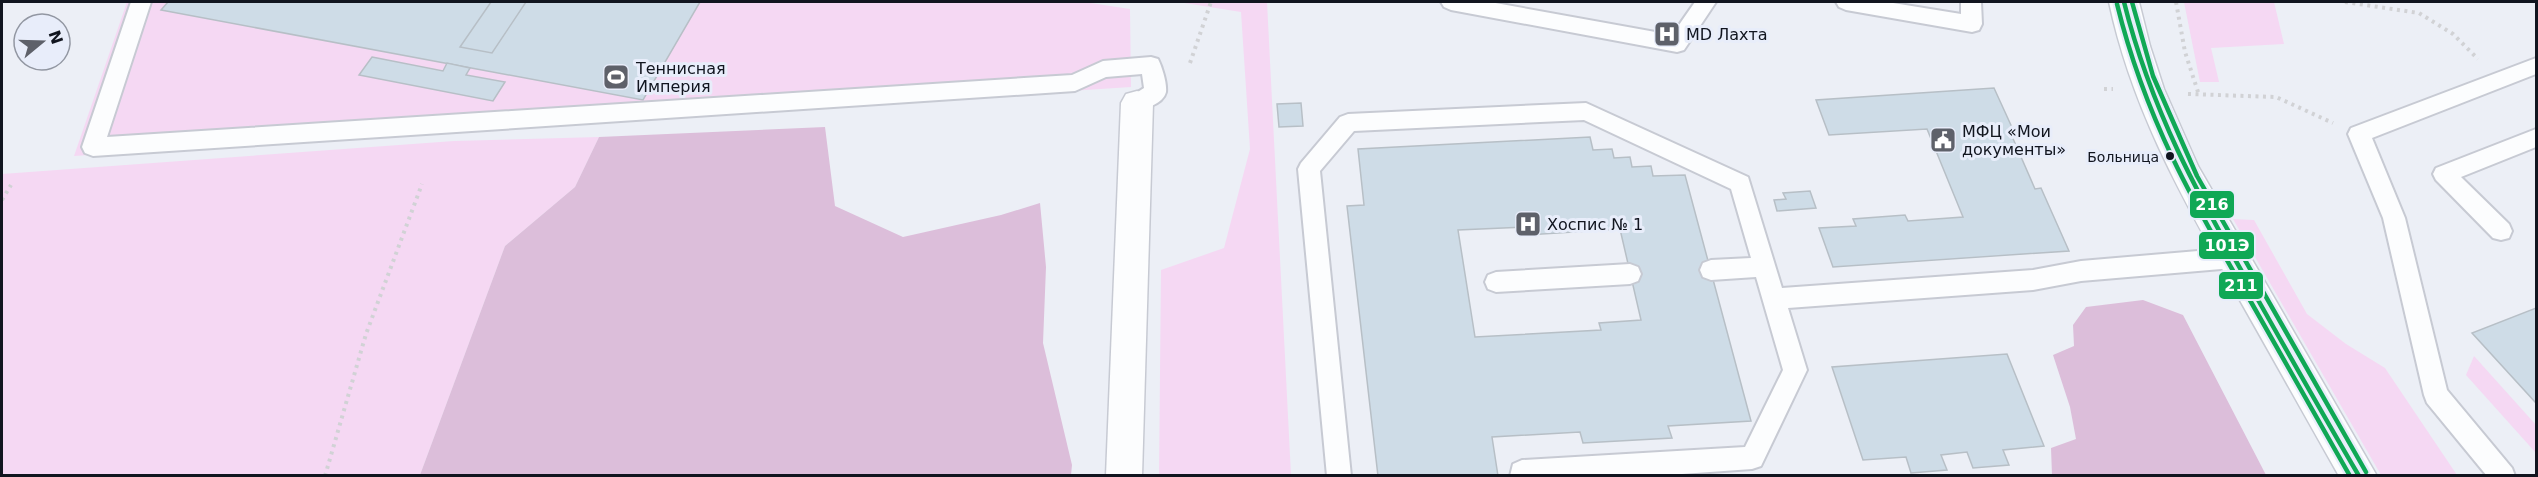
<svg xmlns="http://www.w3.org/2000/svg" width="2538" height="477" viewBox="0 0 2538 477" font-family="'DejaVu Sans',sans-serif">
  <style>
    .green { fill: #f5d8f3 }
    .forest { fill: #dcbeda }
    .building { fill: #cedce7; stroke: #b7bfc6; stroke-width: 1.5; fill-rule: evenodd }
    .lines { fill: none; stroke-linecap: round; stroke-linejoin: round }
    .lane-casing { stroke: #c7cad3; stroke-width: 4 }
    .street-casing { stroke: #c7cad3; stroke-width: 3 }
    .primary-casing { stroke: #c7cad3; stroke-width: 3 }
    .path { stroke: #d1d2d5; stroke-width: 4; stroke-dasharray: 3 4.5; stroke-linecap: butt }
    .lane { fill: #fcfdfe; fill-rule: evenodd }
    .street { fill: #fcfdfe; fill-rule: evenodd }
    .primary { fill: #fcfdfe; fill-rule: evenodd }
    .bus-1-casing { stroke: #e8edfa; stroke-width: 9 }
    .bus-2-casing { stroke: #e8edfa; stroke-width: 9 }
    .bus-3-casing { stroke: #e8edfa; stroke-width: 9 }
    .bus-1 { stroke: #10a855; stroke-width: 4.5 }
    .bus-2 { stroke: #10a855; stroke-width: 4.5 }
    .bus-3 { stroke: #10a855; stroke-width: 4.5 }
    .bus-dot { fill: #11151f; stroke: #e8edfa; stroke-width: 2 }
    .labels { text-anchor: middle; stroke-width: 6; stroke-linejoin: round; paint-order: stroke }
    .bus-label { font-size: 14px; fill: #11151f; stroke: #e8edfa; text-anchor: end }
    .poi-label { font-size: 16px; fill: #11151f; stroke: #e8edfa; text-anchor: start }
    .line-badge { stroke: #e8edfa; stroke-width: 2 }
    .badge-label { font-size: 16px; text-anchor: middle; font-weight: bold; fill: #fff }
  </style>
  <rect width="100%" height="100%" fill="#eceff6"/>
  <g class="green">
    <path d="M127 2H1084L1130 9 1131 87 74 156Z"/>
    <path d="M1178 2H1267L1291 475H1159L1161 270 1224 248 1250 149 1241 12Z"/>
    <path d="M2184 2H2274L2284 44 2211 48 2219 82H2200Z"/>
    <path d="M599 137 575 187 505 246 420 475 2 476V174L454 141Z"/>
    <path d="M2233 219 2254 220 2307 314 2346 344 2385 368 2457 475H2381Z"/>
    <path d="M2474 356 2536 425V453L2466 375Z"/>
  </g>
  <g class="forest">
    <path d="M825 127 835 206 903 237 1001 215 1040 203 1046 267 1043 343 1072 465 1071 475H420L505 246 575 187 599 137Z"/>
    <path d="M2143 300 2183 315 2266 475H2052L2051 448 2076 439 2070 407 2053 355 2074 346 2073 325 2086 307Z"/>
  </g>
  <g class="building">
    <path d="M168 2H700L643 100 161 10Z"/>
    <path d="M491 2H526L492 53 460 47Z"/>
    <path d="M372 57 443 71 447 63 470 68 466 75 505 82 493 101 359 75Z"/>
    <path d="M1994 88 2015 134H2011L2035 189 2041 188 2069 251 1833 267 1819 228 1856 226 1853 219 1905 215 1908 221 1963 217 1927 129 1829 135 1816 100Z"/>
    <path d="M1301 103 1303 126 1279 127 1277 104Z"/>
    <path d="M1590 137 1593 150 1612 149 1614 158 1630 157 1632 167 1651 166 1653 176 1685 175 1751 421 1668 426 1672 438 1583 443 1580 432 1492 437 1498 476H1378L1347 206 1364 205 1358 149ZM1526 227 1527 235 1620 229 1641 320 1599 323 1601 330 1475 337 1458 230Z"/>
    <path d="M1810 191 1816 208 1777 211 1774 200 1786 199 1783 193Z"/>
    <path d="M2536 308V403L2472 333Z"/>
    <path d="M2007 354 2044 446 2003 450 2009 465 1973 468 1967 452 1941 455 1947 470 1911 473 1906 457 1863 460 1832 367Z"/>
  </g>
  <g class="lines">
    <defs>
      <g id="lane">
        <path d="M131 2H151L107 137 1072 75 1103 61 1151 57 1158 59C1162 67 1167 83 1166 92 1163 105 1139 112 1130 109L1126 103 1130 97 1144 88 1142 74 1106 77 1075 91 93 156 85 153 82 147Z"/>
        <path d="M1441 2H1490L1672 35 1695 2H1716L1684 50 1677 52 1451 10 1444 7Z"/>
        <path d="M1836 2H1887L1961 14V2H1981L1982 24 1979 30 1972 32 1846 10 1839 7Z"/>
        <path d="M2536 58V74L2372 138 2405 218 2447 390 2512 468 2515 476H2487L2427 403 2424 395 2383 218 2348 134 2351 128Z"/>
        <path d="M1586 103 1748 177 1782 288 2033 270 2081 261 2233 248 2241 251 2244 258 2241 265 2233 268 2081 281 2033 290 1788 308 1807 370 1761 466 1752 469 1654 476H1510L1513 464 1522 460 1745 447 1783 370 1756 277 1711 280 1703 277 1700 270 1703 263 1711 260 1751 258 1731 189 1584 120 1354 131 1320 171 1351 476H1327L1298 169 1301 163 1340 117 1348 114Z"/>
        <path d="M2536 129V147L2461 177 2509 224 2512 231 2509 238 2501 240 2493 238 2436 180 2433 174 2436 168Z"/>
        <path d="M1630 264 1638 267 1641 274 1638 281 1630 284 1496 292 1488 289 1485 282 1488 275 1496 272Z"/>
      </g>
      <path id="street" d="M1137 91 1148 94 1153 103 1142 476H1106L1121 103 1126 94Z"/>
      <path id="primary" d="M2109 2H2139L2150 46 2164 89 2198 166 2377 476H2339C2302 411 2266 346 2229 281 2178 190 2131 105 2109 2Z"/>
    </defs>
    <use href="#lane" class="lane-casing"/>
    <use href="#street" class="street-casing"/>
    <use href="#primary" class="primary-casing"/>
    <g class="path">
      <path d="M2176 2 2185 52 2199 95"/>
      <path d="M2345 2 2419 13 2453 34 2478 59"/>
      <path d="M1190 63 1211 2"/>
      <path d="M2104 89H2113"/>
      <path d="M2188 94 2276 97 2333 123"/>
      <path d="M2 200 11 185"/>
      <path d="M325 476 366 334 422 184"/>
    </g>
    <use href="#lane" class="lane"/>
    <use href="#street" class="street"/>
    <use href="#primary" class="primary"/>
    <defs>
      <path id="bus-1" d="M2124 2C2151 110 2198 195 2253 291 2288 353 2323 415 2359 476"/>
      <path id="bus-2" d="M2117 4C2145 118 2193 202 2251 302 2284 360 2317 418 2350 476"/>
      <path id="bus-3" d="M2132 2 2153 76 2197 176 2366 472"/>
    </defs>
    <use href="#bus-1" class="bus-1-casing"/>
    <use href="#bus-2" class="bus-2-casing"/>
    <use href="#bus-3" class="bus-3-casing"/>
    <use href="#bus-1" class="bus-1"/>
    <use href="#bus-2" class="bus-2"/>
    <use href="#bus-3" class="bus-3"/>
  </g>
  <defs>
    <symbol id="hospital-square" viewBox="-11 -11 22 22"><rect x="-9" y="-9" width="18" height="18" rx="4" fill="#5e616a" stroke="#e8edfa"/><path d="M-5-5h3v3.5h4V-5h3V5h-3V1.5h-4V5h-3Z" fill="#fff"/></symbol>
    <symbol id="stadium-square" viewBox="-11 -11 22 22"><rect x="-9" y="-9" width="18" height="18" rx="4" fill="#5e616a" stroke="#e8edfa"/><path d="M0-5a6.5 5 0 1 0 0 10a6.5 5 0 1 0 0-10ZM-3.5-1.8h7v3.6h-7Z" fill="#fff"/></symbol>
    <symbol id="civic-square" viewBox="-11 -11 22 22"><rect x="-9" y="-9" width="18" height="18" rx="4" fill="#5e616a" stroke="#e8edfa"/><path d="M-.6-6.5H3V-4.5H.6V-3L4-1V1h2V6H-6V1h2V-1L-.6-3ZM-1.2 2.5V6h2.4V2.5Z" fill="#fff"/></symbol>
  </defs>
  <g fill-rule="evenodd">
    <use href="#hospital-square" x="1652" y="19" width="30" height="30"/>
    <use href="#stadium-square" x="601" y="62" width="30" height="30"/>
    <use href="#civic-square" x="1928" y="125" width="30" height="30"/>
    <use href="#hospital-square" x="1513" y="209" width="30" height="30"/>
  </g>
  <circle class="bus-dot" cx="2170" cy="156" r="5"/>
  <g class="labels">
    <g class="bus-label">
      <text x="2159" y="162">Больница</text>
    </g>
    <g class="poi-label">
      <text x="1686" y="40">MD Лахта</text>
      <text x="636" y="74">Теннисная<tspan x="636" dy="18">Империя</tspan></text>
      <text x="1962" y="137">МФЦ «Мои<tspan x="1962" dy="18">документы»</tspan></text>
      <text x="1547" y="230">Хоспис № 1</text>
    </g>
  </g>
  <g class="line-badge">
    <rect x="2189" y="190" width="46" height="29" rx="6" fill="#10a855"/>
    <rect x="2198" y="231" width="57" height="29" rx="6" fill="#10a855"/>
    <rect x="2218" y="271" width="46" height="29" rx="6" fill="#10a855"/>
  </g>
  <g class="badge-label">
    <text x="2212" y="210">216</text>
    <text x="2227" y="251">101Э</text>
    <text x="2241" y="291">211</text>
  </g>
  <rect width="2538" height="477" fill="none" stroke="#11151f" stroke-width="6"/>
  <g transform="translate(42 42) rotate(71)"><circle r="28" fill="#e8edfa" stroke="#9297a2" stroke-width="1.5"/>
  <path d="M0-4.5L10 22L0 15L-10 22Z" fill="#5e616a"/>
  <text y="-9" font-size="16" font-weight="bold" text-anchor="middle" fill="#11151f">N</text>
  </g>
</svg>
